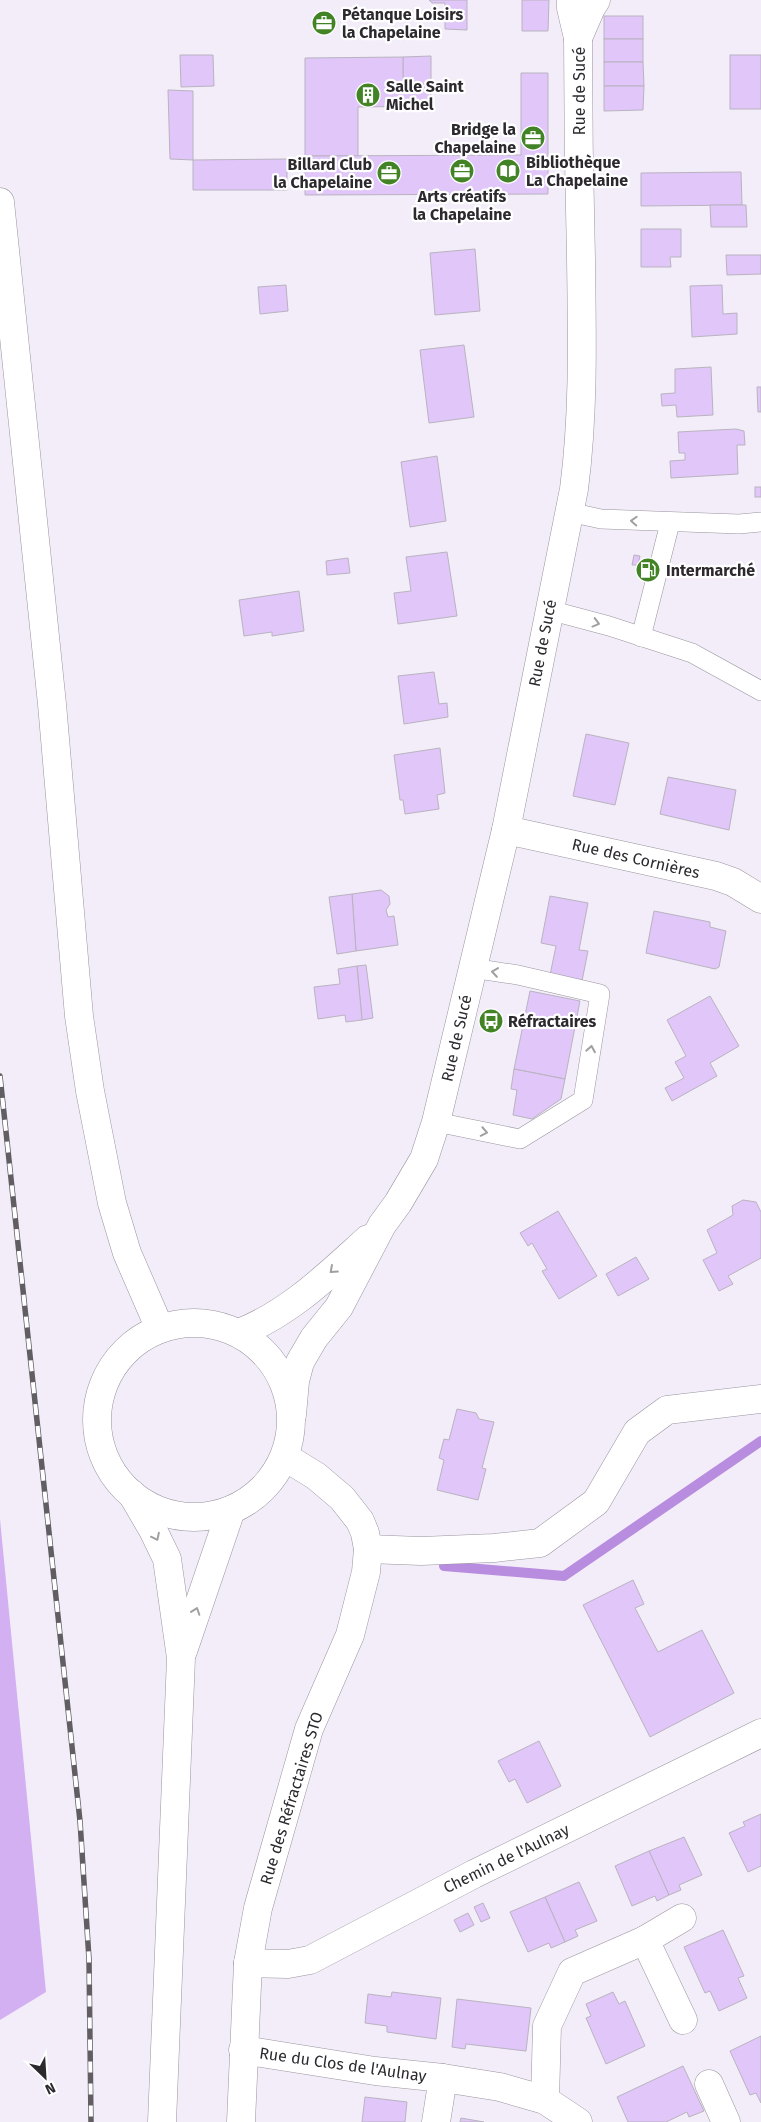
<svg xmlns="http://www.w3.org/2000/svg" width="761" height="2122" viewBox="0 0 761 2122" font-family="'Fira Sans',sans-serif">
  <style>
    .green { fill: #d3b0f2 }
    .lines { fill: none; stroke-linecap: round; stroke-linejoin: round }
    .stream { stroke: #b88cde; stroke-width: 10 }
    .building { fill: #e1c6f9; stroke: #b9b3bf }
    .lane-casing { stroke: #9a949f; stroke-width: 20 }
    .street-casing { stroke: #9a949f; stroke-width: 29 }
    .secondary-casing { stroke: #9a949f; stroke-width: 29 }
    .lane { stroke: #fff; stroke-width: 19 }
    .street { stroke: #fff; stroke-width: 28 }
    .secondary { stroke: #fff; stroke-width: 28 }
    .rail-casing { stroke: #605d63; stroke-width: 5.5 }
    .rail { stroke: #fff; stroke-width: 4; stroke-dasharray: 11; stroke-linecap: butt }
    .oneway { stroke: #a09fa1 }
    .labels { text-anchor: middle; stroke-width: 4.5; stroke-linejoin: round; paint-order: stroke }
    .poi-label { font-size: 16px; font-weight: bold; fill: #2c2a2e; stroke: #fff; text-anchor: start }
    .street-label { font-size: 16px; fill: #2c2a2e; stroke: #fff }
  </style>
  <rect width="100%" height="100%" fill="#f3edf9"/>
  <path class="green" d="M0 1519 46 1992 0 2020Z"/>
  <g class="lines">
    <path class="stream" d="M444 1566 564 1576 761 1441"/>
  </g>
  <g class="building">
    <path d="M429 0H467V30L445 29V3H432Z"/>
    <path d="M522 0H549L548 31H522Z"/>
    <rect x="604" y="16" width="39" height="23"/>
    <rect x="604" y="39" width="39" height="23"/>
    <path d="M180 55H213L214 86 181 87Z"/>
    <rect x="730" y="55" width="31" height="54"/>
    <path d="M431 56V84H403V57Z"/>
    <path d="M403 57V84H431V106L358 107V156H305V58Z"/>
    <path d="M604 62H643L644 86H604Z"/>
    <path d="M521 73H548V194L305 195V156L521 155Z"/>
    <path d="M604 86H644L643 110 604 111Z"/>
    <path d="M168 90 193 91V160L170 159Z"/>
    <path d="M287 159V190H193V160Z"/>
    <path d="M741 172 742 205 641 206V173Z"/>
    <path d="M710 205H746L747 227H711Z"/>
    <path d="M641 229H681V257H670L671 267H641Z"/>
    <path d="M475 249 480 311 435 315 430 253Z"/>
    <path d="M726 255H761V274L727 275Z"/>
    <path d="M286 285 288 311 260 314 258 287Z"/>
    <path d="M722 285 723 314 737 313V334L692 337 690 286Z"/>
    <path d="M464 345 474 417 429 423 420 350Z"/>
    <path d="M711 367 713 415 677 417 676 405 662 406 661 394 675 393V369Z"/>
    <path d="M757 387H761V412H758Z"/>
    <path d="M736 429 744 431 745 445H737L738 474 671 478 670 461 685 460V453H679L678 432Z"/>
    <path d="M437 456 446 521 410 527 401 462Z"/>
    <rect x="755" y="487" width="6" height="10"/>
    <path d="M447 552 457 616 398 624 394 593 411 591 406 557Z"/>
    <path d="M634 555 640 556 638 565H632Z"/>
    <path d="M348 558 350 573 327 575 326 561Z"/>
    <path d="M299 591 304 631 272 636V632L244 636 239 600Z"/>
    <path d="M434 672 439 704 447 703 448 717 404 724 398 676Z"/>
    <path d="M586 734 629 743 615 805 573 796Z"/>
    <path d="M440 748 445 793 437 795 439 809 405 814 403 800H400L394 755Z"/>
    <path d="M668 777 736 790 729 830 660 814Z"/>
    <path d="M381 890 389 896 390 904 386 910 388 917 394 916 398 945 356 951 352 894Z"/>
    <path d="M352 894 356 951 337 954 329 897Z"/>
    <path d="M550 896 588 903 579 950 588 951 582 981 550 975 556 946 541 943Z"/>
    <path d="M654 911 710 922V927L726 931 719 967 715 969 646 953Z"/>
    <path d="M366 965 373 1018 362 1020 357 966Z"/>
    <path d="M357 966 362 1020 346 1022 345 1015 318 1019 314 987 340 984 338 969Z"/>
    <path d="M530 991 580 1001 565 1079 514 1069Z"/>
    <path d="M710 996 739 1046 710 1063 717 1076 672 1101 665 1088 684 1078 675 1062 686 1056 667 1020Z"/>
    <path d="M514 1069 565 1079 561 1099 532 1119 513 1115 517 1090 511 1089Z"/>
    <path d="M743 1200 756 1202 761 1212V1258L728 1276 733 1284 719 1291 703 1260 717 1253 707 1230 733 1215 732 1206Z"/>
    <path d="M558 1211 597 1276 559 1299 542 1271 547 1269 532 1243 528 1246 520 1233Z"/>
    <path d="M636 1257 649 1279 618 1296 606 1274Z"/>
    <path d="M457 1409 476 1413 479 1419 494 1422 482 1468 486 1469 478 1500 437 1490 444 1460 439 1458 444 1439 449 1440Z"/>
    <path d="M633 1580 644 1604 635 1608 658 1652 702 1630 734 1693 650 1737 583 1605Z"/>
    <path d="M539 1741 561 1786 527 1803 515 1779 509 1782 498 1761Z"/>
    <path d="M761 1814V1866L748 1872 729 1833 745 1826 743 1822Z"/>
    <path d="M684 1837 702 1875 679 1885 681 1890 669 1895 649 1851Z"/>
    <path d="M649 1851 669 1895 657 1901 655 1896 632 1906 615 1866Z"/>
    <path d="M579 1882 597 1921 575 1930 578 1936 565 1942 545 1897Z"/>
    <path d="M545 1897 565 1942 551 1948 549 1943 528 1952 510 1912Z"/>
    <path d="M483 1903 490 1918 481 1922 474 1907Z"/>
    <path d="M468 1913 474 1925 460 1932 454 1920Z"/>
    <path d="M723 1930 744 1976 738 1978 747 1998 719 2011 710 1991 705 1993 684 1947Z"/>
    <path d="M392 1992 441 1998 436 2039 387 2032V2026L365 2023 368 1994 391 1997Z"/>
    <path d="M613 1992 619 2004 625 2001 645 2046 606 2064 586 2018 591 2016 586 2004Z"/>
    <path d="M457 1999 531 2008 526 2051 466 2044 465 2049 452 2047Z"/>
    <path d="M761 2036V2103L756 2093 750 2095 730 2051Z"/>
    <path d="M683 2066 704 2111 689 2117 687 2112 666 2122H628L617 2097Z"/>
    <path d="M365 2097 407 2102 405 2122H362Z"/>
    <path d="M461 2118 484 2122H460Z"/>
  </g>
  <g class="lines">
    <defs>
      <g id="lane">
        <path d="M569 512 601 519 739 524 761 522"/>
        <path d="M549 610 609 626 692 653 761 691"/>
        <path d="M641 637 670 523"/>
        <path d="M436 1122 520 1139 583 1100 600 994 518 975 472 968"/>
      </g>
      <g id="street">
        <path d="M506 830 716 876 733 882 761 899"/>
        <path d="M368 1549 421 1551 494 1548 540 1543 596 1502 637 1432 667 1410 761 1399"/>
        <path d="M645 1940 683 2020"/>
        <path d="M248 1963 288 1964 310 1960 474 1874 761 1733"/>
        <path d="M243 2050 375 2071 443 2078 500 2087 545 2100 578 2122"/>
        <path d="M709 2084 726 2122"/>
        <path d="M545 2100 547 2026 572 1972 645 1940 682 1918"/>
        <path d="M241 2122 248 1963 258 1908 309 1729 350 1635 366 1572 368 1549 365 1533 360 1521 342 1498 316 1476 285 1457"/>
        <path d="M436 2122 443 2078"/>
      </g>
      <g id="secondary">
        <path d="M578 38 591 8 596 0"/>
        <path d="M0 202 52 704 79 1016 90 1091 112 1203 127 1253 160 1329"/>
        <circle cx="194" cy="1420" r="97"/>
        <path d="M239 1333C290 1313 328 1275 368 1239"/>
        <path d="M292 1415 295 1381 300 1362 314 1338 339 1307 382 1225 398 1203 424 1159 436 1122 506 830 574 489C584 413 582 335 581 258 579 185 578 111 578 38L571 8V0"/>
        <path d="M132 1494 153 1530 167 1559 181 1658 162 2122"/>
        <path d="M183 1651 231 1510"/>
      </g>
    </defs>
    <use href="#lane" class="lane-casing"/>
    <use href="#street" class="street-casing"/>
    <use href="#secondary" class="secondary-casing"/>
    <use href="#lane" class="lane"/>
    <use href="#street" class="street"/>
    <use href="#secondary" class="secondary"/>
    <defs>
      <path id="rail" d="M0 1076 80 1821 89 1959 91 2122"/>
    </defs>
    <use href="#rail" class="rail-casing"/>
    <use href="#rail" class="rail"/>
  </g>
  <defs><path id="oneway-chevron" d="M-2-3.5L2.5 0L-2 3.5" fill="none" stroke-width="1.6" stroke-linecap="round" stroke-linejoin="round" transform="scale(1.25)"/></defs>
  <g class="oneway">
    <use href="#oneway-chevron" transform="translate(634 521) rotate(-177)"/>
    <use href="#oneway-chevron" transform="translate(596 623) rotate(15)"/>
    <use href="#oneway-chevron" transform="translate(495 972) rotate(-172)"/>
    <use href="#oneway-chevron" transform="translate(591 1049) rotate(-80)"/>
    <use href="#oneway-chevron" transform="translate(484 1132) rotate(11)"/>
    <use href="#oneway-chevron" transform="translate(333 1270) rotate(138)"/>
    <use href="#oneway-chevron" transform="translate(156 1537) rotate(64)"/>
    <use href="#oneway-chevron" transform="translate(196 1611) rotate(-71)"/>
  </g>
  <defs>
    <symbol id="office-disc" viewBox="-11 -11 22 22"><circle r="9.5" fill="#428325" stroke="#fff"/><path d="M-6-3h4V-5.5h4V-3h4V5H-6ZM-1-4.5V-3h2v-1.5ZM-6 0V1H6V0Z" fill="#fff"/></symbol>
    <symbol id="building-disc" viewBox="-11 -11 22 22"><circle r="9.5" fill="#428325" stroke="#fff"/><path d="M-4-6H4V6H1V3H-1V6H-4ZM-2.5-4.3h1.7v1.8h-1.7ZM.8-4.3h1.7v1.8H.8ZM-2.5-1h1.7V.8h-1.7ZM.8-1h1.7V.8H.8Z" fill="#fff"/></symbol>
    <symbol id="library-disc" viewBox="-11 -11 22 22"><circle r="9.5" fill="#428325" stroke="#fff"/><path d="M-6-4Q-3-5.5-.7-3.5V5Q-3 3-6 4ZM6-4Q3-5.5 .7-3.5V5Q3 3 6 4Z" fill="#fff"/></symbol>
    <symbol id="fuel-disc" viewBox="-11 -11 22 22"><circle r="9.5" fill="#428325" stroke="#fff"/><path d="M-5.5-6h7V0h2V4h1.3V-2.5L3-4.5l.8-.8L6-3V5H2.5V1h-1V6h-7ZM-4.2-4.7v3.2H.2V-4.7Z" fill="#fff"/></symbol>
    <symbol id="bus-disc" viewBox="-11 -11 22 22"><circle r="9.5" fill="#428325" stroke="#fff"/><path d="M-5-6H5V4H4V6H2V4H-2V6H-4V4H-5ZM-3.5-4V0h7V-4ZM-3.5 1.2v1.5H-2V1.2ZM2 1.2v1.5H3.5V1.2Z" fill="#fff"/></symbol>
  </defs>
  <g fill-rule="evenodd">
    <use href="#office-disc" x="310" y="9" width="28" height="28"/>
    <use href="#building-disc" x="354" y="81" width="28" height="28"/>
    <use href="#office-disc" x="519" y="124" width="28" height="28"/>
    <use href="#office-disc" x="448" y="157" width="28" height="28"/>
    <use href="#library-disc" x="494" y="157" width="28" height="28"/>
    <use href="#office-disc" x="375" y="159" width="28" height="28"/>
    <use href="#fuel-disc" x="634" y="556" width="28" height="28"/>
    <use href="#bus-disc" x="477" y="1007" width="28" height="28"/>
  </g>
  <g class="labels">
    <g class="poi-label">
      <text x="342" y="20">Pétanque Loisirs<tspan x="342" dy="18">la Chapelaine</tspan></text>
      <text x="386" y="92">Salle Saint<tspan x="386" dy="18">Michel</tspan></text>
      <text x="516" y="135" text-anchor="end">Bridge la<tspan x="516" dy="18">Chapelaine</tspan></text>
      <text x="526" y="168">Bibliothèque<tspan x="526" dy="18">La Chapelaine</tspan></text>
      <text x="372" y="170" text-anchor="end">Billard Club<tspan x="372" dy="18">la Chapelaine</tspan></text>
      <text x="462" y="202" text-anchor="middle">Arts créatifs<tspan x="462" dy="18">la Chapelaine</tspan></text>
      <text x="666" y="576">Intermarché</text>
      <text x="508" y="1027">Réfractaires</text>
    </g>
    <g class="street-label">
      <text transform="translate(579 91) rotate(-90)" y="6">Rue de Sucé</text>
      <text transform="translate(542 643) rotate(-79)" y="6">Rue de Sucé</text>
      <text transform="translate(636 858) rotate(13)" y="6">Rue des Cornières</text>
      <text transform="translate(456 1038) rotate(-77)" y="6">Rue de Sucé</text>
      <text transform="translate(291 1798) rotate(-73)" y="6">Rue des Réfractaires STO</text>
      <text transform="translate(506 1858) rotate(-26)" y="6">Chemin de l'Aulnay</text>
      <text transform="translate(343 2064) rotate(8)" y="6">Rue du Clos de l'Aulnay</text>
    </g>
  </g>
  <g transform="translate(45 2077) rotate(155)" stroke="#ffffff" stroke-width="4" paint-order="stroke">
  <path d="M0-4L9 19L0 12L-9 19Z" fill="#2c2a2e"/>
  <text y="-8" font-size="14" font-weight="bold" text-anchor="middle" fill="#2c2a2e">N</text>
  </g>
</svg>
